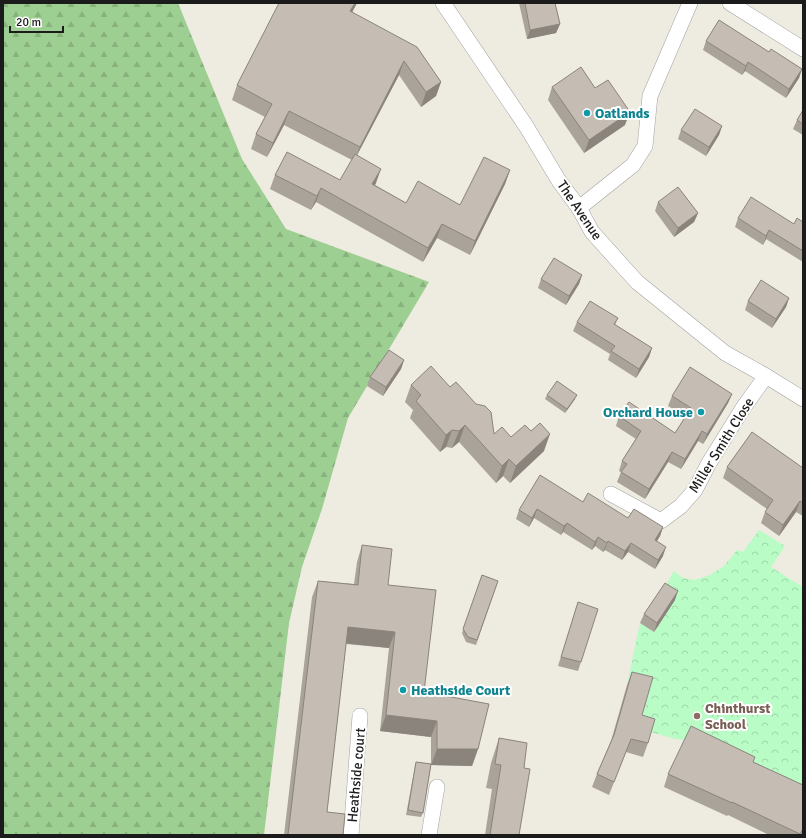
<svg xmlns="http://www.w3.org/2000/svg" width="806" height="838" viewBox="0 0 806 838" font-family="Signika,sans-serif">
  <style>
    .forest { fill: url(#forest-firs) }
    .park { fill: url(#park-crowns) }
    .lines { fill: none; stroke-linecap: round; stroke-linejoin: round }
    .minor-casing { stroke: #a2a2a2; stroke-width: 16 }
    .minor { stroke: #fff; stroke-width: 15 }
    .wall { fill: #a9a39a }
    .shaded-wall { fill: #8a847d }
    .building { fill: #c5bdb3; stroke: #8a847d }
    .culture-dot { fill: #0f9aa8; stroke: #fff; stroke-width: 1.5 }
    .education-dot { fill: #8d6e63; stroke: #fff; stroke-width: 1.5 }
    .labels { text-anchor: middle; stroke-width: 4; stroke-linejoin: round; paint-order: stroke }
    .culture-label { font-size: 14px; font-weight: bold; fill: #0d838f; stroke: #fff; text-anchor: start }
    .street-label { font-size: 14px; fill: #1b1b1b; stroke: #fff }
    .education-label { font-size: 14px; font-weight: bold; fill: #785e54; stroke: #fff; text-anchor: start }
  </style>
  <defs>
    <pattern id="forest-firs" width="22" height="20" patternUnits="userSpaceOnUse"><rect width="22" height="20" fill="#9ecf92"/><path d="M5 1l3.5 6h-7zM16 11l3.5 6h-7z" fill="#88b17d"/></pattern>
    <pattern id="park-crowns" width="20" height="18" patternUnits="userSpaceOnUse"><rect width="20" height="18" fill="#b9fcc6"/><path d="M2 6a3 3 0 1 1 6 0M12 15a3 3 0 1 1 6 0" fill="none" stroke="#9ed7aa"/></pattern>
  </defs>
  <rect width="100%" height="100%" fill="#eeebe0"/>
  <path class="forest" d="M3 3H178L242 159 286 229 429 282 348 418 322 509 302 567 289 623 264 835H3Z"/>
  <path class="park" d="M759 530 785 546 771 567 803 587V801L686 740 675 739 637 728 627 685 640 623 654 632 662 592 674 571 683 578 695 580 710 575 724 566 737 550 743 552Z"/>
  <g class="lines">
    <defs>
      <g id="minor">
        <path d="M443 3 526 126 559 181 579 208 592 232 637 282 725 353 766 376 803 399"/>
        <path d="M730 3 803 49"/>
        <path d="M579 208 633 165 645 146 650 96 690 3"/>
        <path d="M611 494 661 521 681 506 695 490 709 463 743 408 766 376"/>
        <path d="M351 835 360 716"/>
        <path d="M429 835 437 787"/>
      </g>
    </defs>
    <use href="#minor" class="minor-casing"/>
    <use href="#minor" class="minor"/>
  </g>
  <g class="wall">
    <path d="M357 3 352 12 441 82 436 96 421 107 399 75 357 155 376 183 375 185 406 203 460 205 510 170 505 184 470 255 437 238 423 262 316 202 311 210 270 189 275 175 340 180 352 160 284 125 267 157 251 149 256 134 265 117 232 100 237 85Z"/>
    <path d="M519 3H555L560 24 556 33 527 39Z"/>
    <path d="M706 41 769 52 802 69 799 78 786 98 745 71 742 75 703 50Z"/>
    <path d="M552 87 625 125 584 153 548 100Z"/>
    <path d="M803 110V135L793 129 797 120Z"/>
    <path d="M722 126 719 135 706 156 678 139 681 130Z"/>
    <path d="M658 202 698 213 694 222 674 237 655 211Z"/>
    <path d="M738 218 794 224 803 222V262L766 239 763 245 735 227Z"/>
    <path d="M582 275 579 284 566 305 538 288 541 279Z"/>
    <path d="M789 298 786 307 772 328 745 310 748 301Z"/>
    <path d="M618 318 615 325 652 348 649 357 636 378 608 360 610 354 573 331 577 322Z"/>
    <path d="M404 360 401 369 383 396 367 386 370 377Z"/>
    <path d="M411 385 494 434 511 437 544 451 510 483 503 476 496 483 459 442 452 448 446 447 440 452 410 418 413 410 405 402Z"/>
    <path d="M732 394 728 403 703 444 698 441 681 469 668 462 645 499 617 482 621 472 619 471 622 461 636 439 616 426 619 416 675 433 686 417 668 406 672 396Z"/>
    <path d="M547 395 575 399 565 413 545 399Z"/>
    <path d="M727 467 803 468V516L796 512 779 536 761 523 765 512 767 509 723 478Z"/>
    <path d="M583 502 628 518 663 527 660 536 657 541 663 556 655 569 628 552 622 560 605 550 603 552 595 546 592 550 563 532 561 535 534 518 529 527 516 519 519 510Z"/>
    <path d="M362 545 388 585 424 692 478 749 472 766 431 765 423 813 421 817 406 815 415 766 416 762 431 764V737L380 731 389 648 346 644 327 812 343 835H284L312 597 318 581 354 584 357 562Z"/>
    <path d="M482 575 498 581 476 645 466 642 462 633Z"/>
    <path d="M675 600 654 632 640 623 644 614Z"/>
    <path d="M578 602 581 662 578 671 558 666Z"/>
    <path d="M632 672 648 743 643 757 626 752 609 795 592 787 597 774 611 741 627 685Z"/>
    <path d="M499 738 524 768 519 835H485L492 789 486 788 491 763Z"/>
    <path d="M755 757 753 762 803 785V832L802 835H769L728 815 727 816 664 787 668 774Z"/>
  </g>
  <g class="shaded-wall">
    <path d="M355 3H357L345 26 350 11Z"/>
    <path d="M560 24 556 33 527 39 530 30Z"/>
    <path d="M404 61 399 75 354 161 360 147Z"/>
    <path d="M748 62 745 71 742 75 746 66Z"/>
    <path d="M802 69 799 78 786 98 789 89Z"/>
    <path d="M441 82 436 96 421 107 426 92Z"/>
    <path d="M289 111 284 125 267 157 273 143Z"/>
    <path d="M630 112 625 125 584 153 589 140Z"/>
    <path d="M722 126 719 135 706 156 709 147Z"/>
    <path d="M381 169 376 183 367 198 372 184Z"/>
    <path d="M510 170 505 184 470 255 475 241Z"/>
    <path d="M321 188 316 202 311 210 317 196Z"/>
    <path d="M698 213 694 222 674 237 678 228Z"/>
    <path d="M442 224 437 238 423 262 428 248Z"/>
    <path d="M769 230 766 239 763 245 766 236Z"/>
    <path d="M582 275 579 284 566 305 569 296Z"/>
    <path d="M789 298 786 307 772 328 776 319Z"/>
    <path d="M652 348 649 357 636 378 639 369Z"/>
    <path d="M404 360 401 369 383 396 386 387Z"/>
    <path d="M732 394 728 403 703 444 707 434Z"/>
    <path d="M577 395 575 399 565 413 567 409Z"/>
    <path d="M465 425 459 442 452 448 459 431Z"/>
    <path d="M452 430 446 447 440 452 446 435Z"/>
    <path d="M702 431 698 441 681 469 685 459Z"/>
    <path d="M550 434 544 451 510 483 516 466Z"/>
    <path d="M672 452 668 462 645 499 649 489Z"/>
    <path d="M509 459 503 476 496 483 502 466Z"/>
    <path d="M800 501 796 512 779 536 783 525Z"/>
    <path d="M537 509 534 518 529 527 532 518Z"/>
    <path d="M567 523 563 532 561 535 564 526Z"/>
    <path d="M663 527 660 536 652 549 655 540Z"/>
    <path d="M598 537 595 546 592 550 595 542Z"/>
    <path d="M608 541 605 550 603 552 607 543Z"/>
    <path d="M631 543 628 552 622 560 625 551Z"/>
    <path d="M666 547 663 556 655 569 658 560Z"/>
    <path d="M678 591 675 600 654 632 657 623Z"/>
    <path d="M348 627 395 632 389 648 342 643Z"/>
    <path d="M386 715 437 721 431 737 380 731Z"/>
    <path d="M437 749H478L472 766 431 765Z"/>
  </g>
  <g class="building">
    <path d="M279 3H355L350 11 417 47 441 82 426 92 404 61 360 147 289 111 273 143 256 134 272 104 237 85Z"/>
    <path d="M525 3H555L560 24 530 30Z"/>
    <path d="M719 20 769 52 771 49 802 69 789 89 748 62 746 66 706 41Z"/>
    <path d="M581 67 595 88 608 80 630 112 589 140 552 87Z"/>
    <path d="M695 109 722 126 709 147 681 130Z"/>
    <path d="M803 110V124L797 120Z"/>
    <path d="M287 152 340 180 355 154 381 169 372 184 406 203 418 181 460 205 484 157 510 170 475 241 442 224 428 248 321 188 317 196 275 175Z"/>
    <path d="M678 187 698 213 678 228 658 202Z"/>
    <path d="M751 197 794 224 797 218 803 222V251L769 230 766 236 738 218Z"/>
    <path d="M554 258 582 275 569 296 541 279Z"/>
    <path d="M761 280 789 298 776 319 748 301Z"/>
    <path d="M590 301 618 318 614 324 652 348 639 369 611 351 615 346 577 322Z"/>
    <path d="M389 350 404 360 386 387 370 377Z"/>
    <path d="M431 366 450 387 456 382 476 404 485 406 491 412 494 434 502 427 511 437 525 425 531 431 540 423 550 434 516 466 509 459 502 466 465 425 459 431 452 430 446 435 416 401 421 395 411 385Z"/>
    <path d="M690 367 732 394 707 434 702 431 685 459 672 452 649 489 621 472 627 464 622 461 641 431 619 416 629 402 675 433 691 408 672 396Z"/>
    <path d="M557 381 577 395 567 409 547 395Z"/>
    <path d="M752 432 803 468V503L800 501 783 525 765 512 773 500 727 467Z"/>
    <path d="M540 475 583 502 588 493 628 518 634 509 663 527 655 540 666 547 658 560 631 543 625 551 608 541 607 543 598 537 595 542 567 523 564 526 537 509 532 518 519 510Z"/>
    <path d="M362 545 392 549 388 585 436 590 424 692 489 704 478 749H437V721L386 715 395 632 348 627 327 812 345 814 343 835H288L318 581 358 585Z"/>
    <path d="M482 575 498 581 477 640 468 637 463 629Z"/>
    <path d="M665 583 678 591 657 623 644 614Z"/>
    <path d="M578 602 598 609 581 662 561 657Z"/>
    <path d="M632 672 653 677 642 715 655 719 648 743 631 739 614 782 597 774 614 735Z"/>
    <path d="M691 726 755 757 753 762 803 785V829L800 834 732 802V803L668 774Z"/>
    <path d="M499 738 527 743 524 768 530 769 519 835H490L501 765 495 764Z"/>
    <path d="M416 762 431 764 423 813 408 810Z"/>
  </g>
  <g class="culture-dot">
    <circle cx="587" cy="113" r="4"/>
    <circle cx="701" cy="412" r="4"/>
    <circle cx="403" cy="690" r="4"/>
  </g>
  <circle class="education-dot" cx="697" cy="716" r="4"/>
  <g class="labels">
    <g class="culture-label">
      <text x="595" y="118">Oatlands</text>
      <text x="693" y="417" text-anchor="end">Orchard House</text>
      <text x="411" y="695">Heathside Court</text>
    </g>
    <g class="street-label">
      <text transform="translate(580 210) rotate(56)" y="5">The Avenue</text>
      <text transform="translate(721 445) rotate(-58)" y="5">Miller Smith Close</text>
      <text transform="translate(356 775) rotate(-85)" y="5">Heathside court</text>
    </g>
    <g class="education-label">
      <text x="705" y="713">Chinthurst<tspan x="705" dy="16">School</tspan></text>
    </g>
  </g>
  <rect width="806" height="838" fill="none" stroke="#1b1b1b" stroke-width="8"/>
  <path d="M10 26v6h53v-6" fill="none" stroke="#1b1b1b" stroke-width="2"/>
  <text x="16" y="26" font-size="12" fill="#1b1b1b" stroke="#ffffff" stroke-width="3" paint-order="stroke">20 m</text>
</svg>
